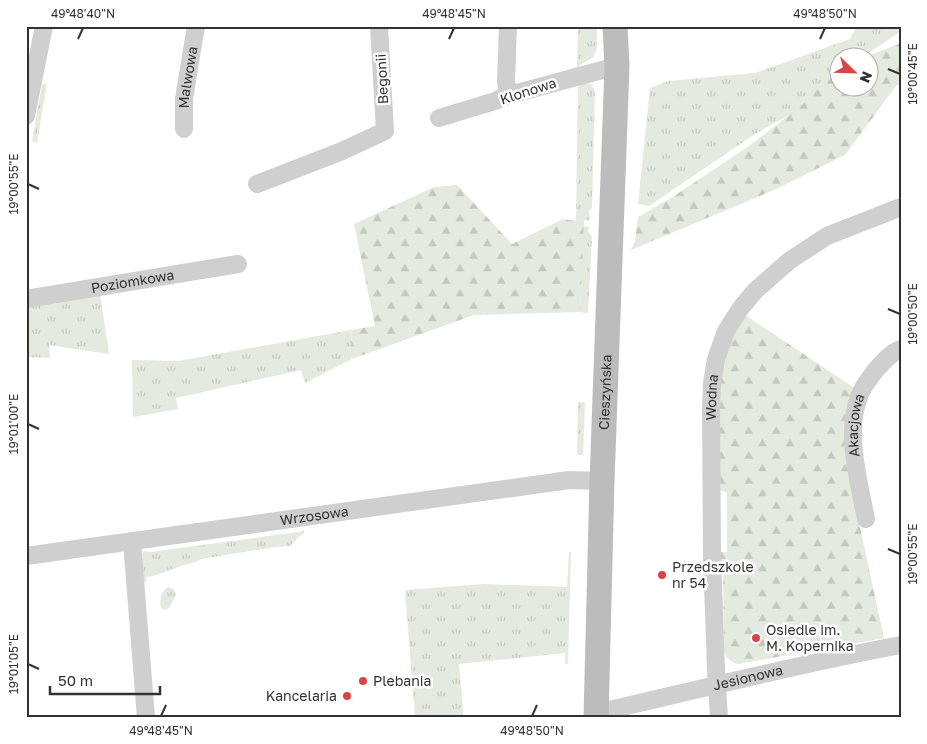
<svg xmlns="http://www.w3.org/2000/svg" width="927" height="744" viewBox="0 0 927 744" font-family="'Golos Text',sans-serif">
  <style>
    .grass { fill: url(#grass-tufts) }
    .forest { fill: url(#forest-firs) }
    .lines { fill: none; stroke-linecap: round; stroke-linejoin: round }
    .street { stroke: #cfcfcf; stroke-width: 18 }
    .secondary { stroke: #bcbcbc; stroke-width: 25 }
    .ticks { fill: none; stroke: #323232; stroke-width: 2 }
    .poi-dot { fill: #d94544; stroke: #fff; stroke-width: 2 }
    .labels { text-anchor: middle; stroke-width: 5; stroke-linejoin: round; paint-order: stroke }
    .street-label { font-size: 14px; fill: #323232; stroke: #fff }
    .poi-label { font-size: 14px; fill: #323232; stroke: #fff; text-anchor: start }
    .neatline { fill: none; stroke: #323232; stroke-width: 2 }
    .ticks-label { font-size: 12px; text-anchor: middle; fill: #323232 }
  </style>
  <defs>
    <pattern id="grass-tufts" width="24" height="20" patternUnits="userSpaceOnUse" patternTransform="scale(1.25)"><rect width="24" height="20" fill="#e4eadf"/><path d="M3 7l-1-3M5 7V3M7 7l1-3M15 17l-1-3M17 17v-4M19 17l1-3" fill="none" stroke="#c4c9c0"/></pattern>
    <pattern id="forest-firs" width="22" height="20" patternUnits="userSpaceOnUse" patternTransform="scale(1.25)"><rect width="22" height="20" fill="#e4eadf"/><path d="M5 1l3.5 6h-7zM16 11l3.5 6h-7z" fill="#c4c9c0"/></pattern>
  </defs>
  <rect width="100%" height="100%" fill="#fff"/>
  <g class="grass">
    <path d="M578 26H597V48L594 57 580 65 581 69 550 76 577 67Z"/>
    <path d="M857 26H901V31L863 57 840 58 839 75 807 105 755 134 649 206 638 204 650 88 668 81 755 73 850 39Z"/>
    <path d="M578 82 591 84 595 91 592 208 589 210 590 220 576 221Z"/>
    <path d="M47 83 37 143 32 141 42 85Z"/>
    <path d="M583 226 589 227 588 231 592 237 588 313 580 312Z"/>
    <path d="M100 294 109 354 49 345 50 358 26 357V303Z"/>
    <path d="M351 330 352 343 347 353 352 359 305 383 301 370 176 398 178 409 133 417 132 360 178 361Z"/>
    <path d="M578 402H585L583 455H577Z"/>
    <path d="M305 531 290 546 275 547 201 559C193 564 186 564 178 567 166 571 158 576 146 577L147 582H142L141 554 144 551 151 552Z"/>
    <path d="M569 552H571L568 664H565V653L459 664 464 718H415L405 590 484 584 567 587Z"/>
    <path d="M168 587 174 589 176 595 169 608 164 610 161 608C159 601 161 591 168 587Z"/>
  </g>
  <g class="forest">
    <path d="M901 43V84L896 86 845 155 774 190 631 250 635 241 638 217 671 198 749 146 801 106 830 77 839 72 840 88H870V58L865 57Z"/>
    <path d="M457 185 512 244 563 219 576 221 584 220 580 312 474 315 352 359 347 353 352 343 351 330 375 326 354 224 434 187Z"/>
    <path d="M745 315 856 389 855 504 884 638 738 664C730 662 727 659 724 651L723 567 717 563 718 552H727V493L718 489 720 384 724 360 734 333Z"/>
  </g>
  <g class="lines">
    <g class="street">
      <path d="M508 26 506 81 507 88 512 93"/>
      <path d="M26 116 44 26"/>
      <path d="M439 118 495 101 512 93H517L617 66"/>
      <path id="s1" d="M184 129V99L196 26"/>
      <path d="M257 184 342 151 385 131 379 26"/>
      <path id="s2" d="M26 299 238 264"/>
      <path id="s3" d="M866 519C859 482 845 433 859 397 862 387 869 379 875 371 882 363 890 353 901 349"/>
      <path d="M132 542 146 718"/>
      <path id="s4" d="M26 556 569 480 602 481"/>
      <path id="s5" d="M596 713C697 690 798 664 901 645"/>
      <path id="s6" d="M719 718 716 670 712 556 711 409 712 383 716 359 726 331 740 309 755 291 789 261 827 236 901 207"/>
    </g>
    <path class="secondary" id="s7" d="M596 718 602 481 617 66 615 26"/>
  </g>
  <path class="ticks" d="M78 39 83 28M449 39 454 28M820 39 825 28M888 69 900 74M28 184 39 189M888 309 900 314M28 424 39 429M888 549 900 554M28 664 39 669M161 716 166 705M532 716 537 705"/>
  <g class="poi-dot">
    <circle cx="662" cy="575" r="5"/>
    <circle cx="756" cy="638" r="5"/>
    <circle cx="363" cy="681" r="5"/>
    <circle cx="347" cy="696" r="5"/>
  </g>
  <g class="labels">
    <g class="street-label">
      <text dy="5" stroke="none"><textPath href="#s1" startOffset="52">Malwowa</textPath></text>
      <text transform="translate(382 79) rotate(-93)" y="5">Begonii</text>
      <text transform="translate(528 91) rotate(-18)" y="5">Klonowa</text>
      <text dy="5" stroke="none"><textPath href="#s2" startOffset="108">Poziomkowa</textPath></text>
      <text dy="5" stroke="none"><textPath href="#s7" startOffset="326">Cieszyńska</textPath></text>
      <text dy="5" stroke="none"><textPath href="#s6" startOffset="321">Wodna</textPath></text>
      <text dy="5" stroke="none"><textPath href="#s3" startOffset="95">Akacjowa</textPath></text>
      <text dy="5" stroke="none"><textPath href="#s4" startOffset="291">Wrzosowa</textPath></text>
      <text dy="5" stroke="none"><textPath href="#s5" startOffset="156">Jesionowa</textPath></text>
    </g>
    <g class="poi-label">
      <text x="672" y="572">Przedszkole<tspan x="672" dy="16">nr 54</tspan></text>
      <text x="766" y="635">Osiedle im.<tspan x="766" dy="16">M. Kopernika</tspan></text>
      <text x="373" y="686">Plebania</text>
      <text x="337" y="701" text-anchor="end">Kancelaria</text>
    </g>
  </g>
  <rect width="927" height="744" fill="none" stroke="#ffffff" stroke-width="55"/>
  <g transform="translate(854 72) rotate(113)"><circle r="24" fill="#ffffff" stroke="#adadad"/>
  <path d="M0-4L9 19L0 12L-9 19Z" fill="#d94544"/>
  <text y="-8" font-size="14" font-weight="bold" text-anchor="middle" fill="#323232">N</text>
  </g>
  <path d="M50 686v8h110v-8" fill="none" stroke="#323232" stroke-width="2.5"/>
  <text x="58" y="686" font-size="15" fill="#323232" stroke="#ffffff" stroke-width="4" paint-order="stroke">50 m</text>
  <rect x="28" y="28" width="872" height="688" class="neatline"/>
  <g class="ticks-label">
    <text x="83" y="18">49°48'40"N</text>
    <text x="454" y="18">49°48'45"N</text>
    <text x="825" y="18">49°48'50"N</text>
    <text transform="translate(913 74) rotate(-90)" y="4">19°00'45"E</text>
    <text transform="translate(14 184) rotate(-90)" y="4">19°00'55"E</text>
    <text transform="translate(913 314) rotate(-90)" y="4">19°00'50"E</text>
    <text transform="translate(14 424) rotate(-90)" y="4">19°01'00"E</text>
    <text transform="translate(913 554) rotate(-90)" y="4">19°00'55"E</text>
    <text transform="translate(14 664) rotate(-90)" y="4">19°01'05"E</text>
    <text x="161" y="735">49°48'45"N</text>
    <text x="532" y="735">49°48'50"N</text>
  </g>
</svg>
